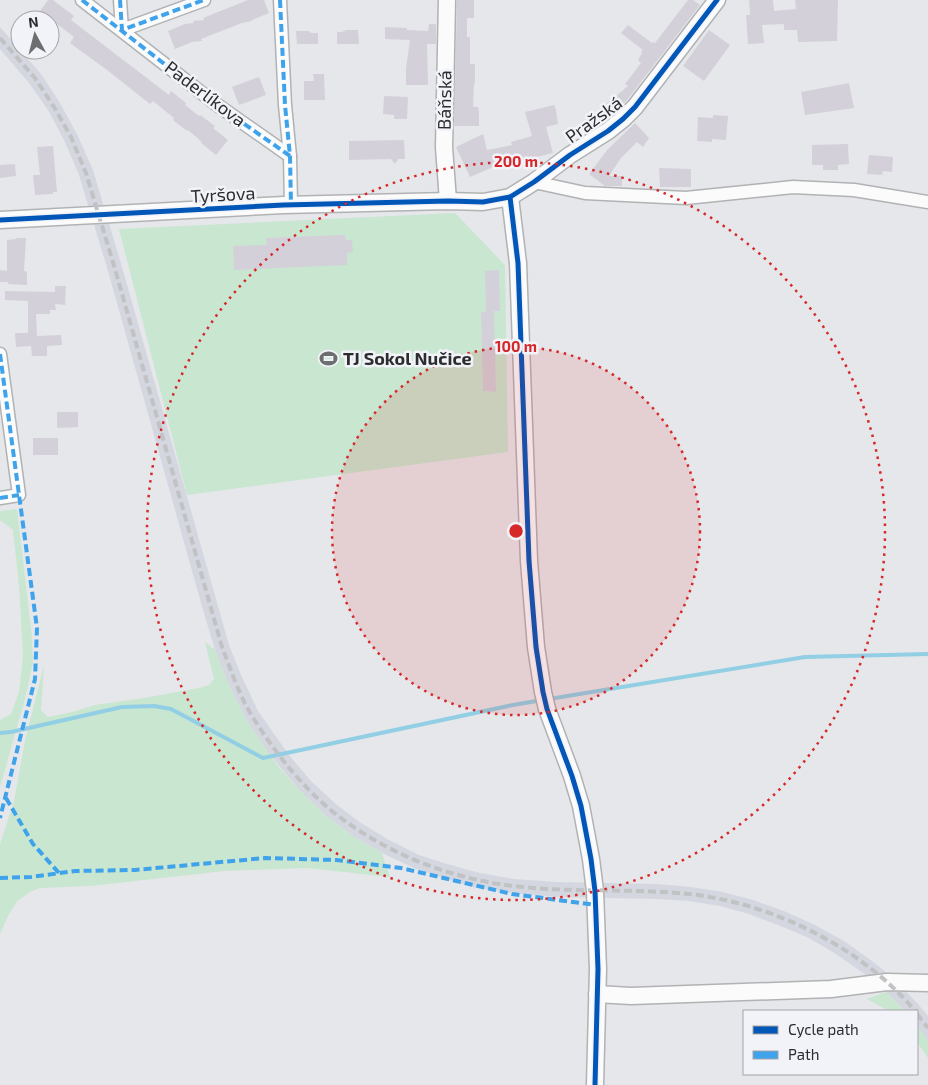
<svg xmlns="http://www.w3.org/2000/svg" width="928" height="1085" viewBox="0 0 928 1085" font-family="'Exo 2',sans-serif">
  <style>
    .built { fill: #d5d7e0 }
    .green { fill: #c9e6d1 }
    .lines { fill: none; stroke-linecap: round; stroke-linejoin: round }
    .stream { stroke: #92cfe4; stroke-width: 4 }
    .building { fill: #d3d0da }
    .minor-casing { stroke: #b1b2b4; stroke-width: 15 }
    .tertiary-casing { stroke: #b1b2b4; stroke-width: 19 }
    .minor { stroke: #fbfbfc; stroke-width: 12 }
    .tertiary { stroke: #fbfbfc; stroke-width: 16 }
    .rail { stroke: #c1c2c3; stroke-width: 4; stroke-dasharray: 8 4; stroke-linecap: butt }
    .quiet { stroke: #3ea3eb; stroke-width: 4; stroke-dasharray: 8 4; stroke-linecap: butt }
    .cycleway-casing { stroke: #f2f3f9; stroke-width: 8 }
    .cycleway { stroke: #0057b8; stroke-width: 5 }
    .ring { fill: none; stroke: #d62828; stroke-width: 2.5; stroke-dasharray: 2.5 5 }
    .labels { text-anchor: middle; stroke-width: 5; stroke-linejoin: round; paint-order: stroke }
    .street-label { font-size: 18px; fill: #2c2d2f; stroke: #f2f3f9 }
    .poi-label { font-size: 18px; font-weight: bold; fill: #2c2d2f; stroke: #f2f3f9; text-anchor: start }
    .centre { fill: #d62828; stroke: #f2f3f9; stroke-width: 2.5 }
    .ring-label { font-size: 15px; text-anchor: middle; font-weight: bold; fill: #d62828; stroke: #f2f3f9; stroke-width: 5; stroke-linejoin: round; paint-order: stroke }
  </style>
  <rect width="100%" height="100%" fill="#e6e7ea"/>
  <path class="built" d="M0 27 41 74 60 103 77 134 93 170 122 267 229 645 241 675 258 711 289 755 311 781 337 805 361 823 389 840 419 855 447 864 480 873 514 879 557 882 657 884 691 887 723 892 753 900 784 911 815 925 844 941 872 961 892 977 918 1004 928 1016V1041L917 1026V1011H905L882 988 863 973 836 954 809 938 778 925 749 914 720 906 689 901 657 899 557 897 513 893 477 888 442 878 414 868 382 853 353 836 327 817 300 791 266 750 245 718 227 681 215 650 203 610 108 271 79 175 64 140 48 110 29 83 0 49Z"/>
  <g class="green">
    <path d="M455 213 505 265 508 452 187 495 119 229Z"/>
    <path d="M17 509 32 637 33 663 25 699 0 787V720L11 714 19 692 23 656 19 585 13 530 0 520V511Z"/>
    <path d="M205 642 215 650 227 681 245 718 277 765 300 791 327 817 353 836 382 853 390 877 307 868 225 871 91 886 40 888 32 891 17 901 8 916 0 934V844L14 801 25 741 44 665 41 710 48 717 72 712 95 705 144 698 199 688 209 685 214 679Z"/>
    <path d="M886 992 905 1011H889L867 999Z"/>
    <path d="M917 1026 928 1041V1058L917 1042Z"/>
  </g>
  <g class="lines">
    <g class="stream">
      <path d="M549 699 805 657 928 654"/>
      <path d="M0 733 11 732 122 707 154 706 171 709 263 758 513 705 542 700"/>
    </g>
  </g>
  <g class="building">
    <path d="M48 0H53L74 16 71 20 169 95 171 91 186 103 185 105 199 116 200 115 215 126 213 128 228 140 216 155 201 143 202 142 188 130 187 131 173 120 174 118 153 101 150 104 107 70 70 43 74 37 40 11Z"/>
    <path d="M248 0H264L269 13 252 20V21L242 23 201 39 202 41 192 42 175 49 168 31 185 24 194 23 193 21 204 20 203 18Z"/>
    <path d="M457 0H474V18H467V37H470V64H475V83H474L473 107H478L479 113V126H454Z"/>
    <path d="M688 0H693L700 5 627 100 607 119 599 110 628 86 625 84 641 63 638 60 642 53 641 52 643 50 621 33 628 25 652 43 653 42 655 43Z"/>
    <path d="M749 0H773L774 11 796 9 795 0H838L837 41 798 42 797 30H784V24L762 25 764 43 748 44 746 15H750Z"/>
    <path d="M429 24H436V44H427L428 85H406V68L410 40 385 39V27L407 28V30L428 31Z"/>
    <path d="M346 30H358L359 44H337V32H342Z"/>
    <path d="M709 30 730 45 704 81 683 66Z"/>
    <path d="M296 31H309L311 33H318V44H297Z"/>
    <path d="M313 74H324L325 100H304V81H314Z"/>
    <path d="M259 77 266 95 239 105 232 87Z"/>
    <path d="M849 83 854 108 805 115 801 92Z"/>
    <path d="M384 96 408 97 407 119H394V115L383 114Z"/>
    <path d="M554 105 556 110 558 124 546 127 553 153 491 168 470 177 456 147 483 134 487 150 512 145 511 142 532 136 525 112Z"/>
    <path d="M713 115 728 116 726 140 712 139V142L697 141 698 117 713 118Z"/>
    <path d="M635 123 649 138 643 147 637 142 621 158 609 176H622V186H605L589 174 608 149Z"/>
    <path d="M404 140 405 159H398L395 164 391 159 349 160V141Z"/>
    <path d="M848 144 849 164 838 165V170H823V165H812V145Z"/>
    <path d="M53 146 57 192H53V194L35 195 33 175H40L37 147Z"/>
    <path d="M869 155 893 157 892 172 883 171 882 175 867 174Z"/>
    <path d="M15 164 16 176 0 178V165Z"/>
    <path d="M659 168 691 169V187H660Z"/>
    <path d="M345 235 346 240H352L353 252 347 253V265L234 270 233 246 267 245 266 238Z"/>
    <path d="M16 238H26L24 271 27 272V285L8 284V282H0V270L7 271V240L16 239Z"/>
    <path d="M499 270 500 311H494L496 392 483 391 481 312H486L485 271Z"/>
    <path d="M55 286H66L65 305 55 304 56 310H50V314H36L37 336 61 335 62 345 47 346V356H32L31 346 16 347 15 333H28V301L5 300V291L55 292Z"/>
    <path d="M57 412H78V427L57 428Z"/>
    <rect x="33" y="438" width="25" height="17"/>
  </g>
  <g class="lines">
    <defs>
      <g id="minor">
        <path d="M82 0 216 104 290 156"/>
        <path d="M120 0 122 30 204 0"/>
        <path d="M280 0 285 105 290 156 291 205"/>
        <path d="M534 182 585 193 686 198 793 187 854 190 928 202"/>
        <path d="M0 354 19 495 0 498"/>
      </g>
      <g id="tertiary">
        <path d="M447 0 444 147 448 201"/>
        <path d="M510 197 518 263 529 561 536 647 543 692 547 709 572 776 581 806 591 859 595 891 598 969 595 1085"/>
        <path d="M0 220 284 205 448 201 483 202 510 197 534 182 570 155 608 131 623 119 635 107 717 0"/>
        <path d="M597 994 631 996 831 989 887 982 928 983"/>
      </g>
    </defs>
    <use href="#minor" class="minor-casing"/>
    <use href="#tertiary" class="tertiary-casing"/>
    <use href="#minor" class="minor"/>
    <use href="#tertiary" class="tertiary"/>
    <g class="rail">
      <path d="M0 38 35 78 54 107 71 137 86 173 115 269 222 647C231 670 239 695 252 716 274 751 301 786 333 812 385 853 448 878 513 886 571 893 630 888 689 894 771 903 862 947 915 1011"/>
      <path d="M917 1014 928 1028"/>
    </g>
    <g class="quiet">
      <path d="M82 0 216 104 290 156"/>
      <path d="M120 0 122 30 204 0"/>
      <path d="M280 0 285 105 290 156 291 205"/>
      <path d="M0 354 37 628 35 679 0 818"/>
      <path d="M0 498 19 495"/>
      <path d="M6 798 33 844 59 873"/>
      <path d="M0 878 31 877 75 871 135 870 265 858 336 860 401 868 512 894 596 905"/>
    </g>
    <defs>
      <g id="cycleway">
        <path d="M510 197 518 263 529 561 536 647 543 692 547 709 572 776 581 806 591 859 595 891 598 969 595 1085"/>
        <path d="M0 220 284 205 448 201 483 202 510 197 534 182 570 155 608 131 623 119 635 107 717 0"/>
      </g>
    </defs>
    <use href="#cycleway" class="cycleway-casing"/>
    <use href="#cycleway" class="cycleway"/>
  </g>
  <circle cx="516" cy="531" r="184" fill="#d62828" fill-opacity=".12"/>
  <g class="ring">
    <circle cx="516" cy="531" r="184"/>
    <circle cx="516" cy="531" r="369"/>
  </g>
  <defs>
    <symbol id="stadium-bare" viewBox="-9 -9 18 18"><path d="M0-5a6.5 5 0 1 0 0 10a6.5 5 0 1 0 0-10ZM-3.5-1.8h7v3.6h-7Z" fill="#6d6e70" stroke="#f2f3f9" stroke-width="2.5" paint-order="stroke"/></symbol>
  </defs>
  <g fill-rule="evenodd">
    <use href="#stadium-bare" x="316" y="346" width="25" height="25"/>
  </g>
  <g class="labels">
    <g class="street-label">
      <text transform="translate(205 94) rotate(37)" y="6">Paderlíkova</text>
      <text transform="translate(445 100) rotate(-89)" y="6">Báňská</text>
      <text transform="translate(594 120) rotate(-36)" y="6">Pražská</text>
      <text transform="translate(223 195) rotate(-3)" y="6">Tyršova</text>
    </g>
    <g class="poi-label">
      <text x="343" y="365">TJ Sokol Nučice</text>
    </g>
  </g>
  <circle cx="516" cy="531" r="8" class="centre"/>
  <g class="ring-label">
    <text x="516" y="167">200 m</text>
    <text x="516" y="352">100 m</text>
  </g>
  <rect x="743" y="1010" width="175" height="65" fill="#f2f3f9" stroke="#a3a4a8"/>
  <rect x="753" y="1026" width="25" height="8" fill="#0057b8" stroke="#a3a4a8"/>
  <text x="788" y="1035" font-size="15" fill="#2c2d2f">Cycle path</text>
  <rect x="753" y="1051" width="25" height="8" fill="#3ea3eb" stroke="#a3a4a8"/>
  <text x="788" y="1060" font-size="15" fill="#2c2d2f">Path</text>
  <g transform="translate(35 35) rotate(353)"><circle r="24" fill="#f2f3f9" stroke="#a3a4a8"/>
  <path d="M0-4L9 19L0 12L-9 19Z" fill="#6d6e70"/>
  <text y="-8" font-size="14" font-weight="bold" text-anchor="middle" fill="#2c2d2f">N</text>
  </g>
</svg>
